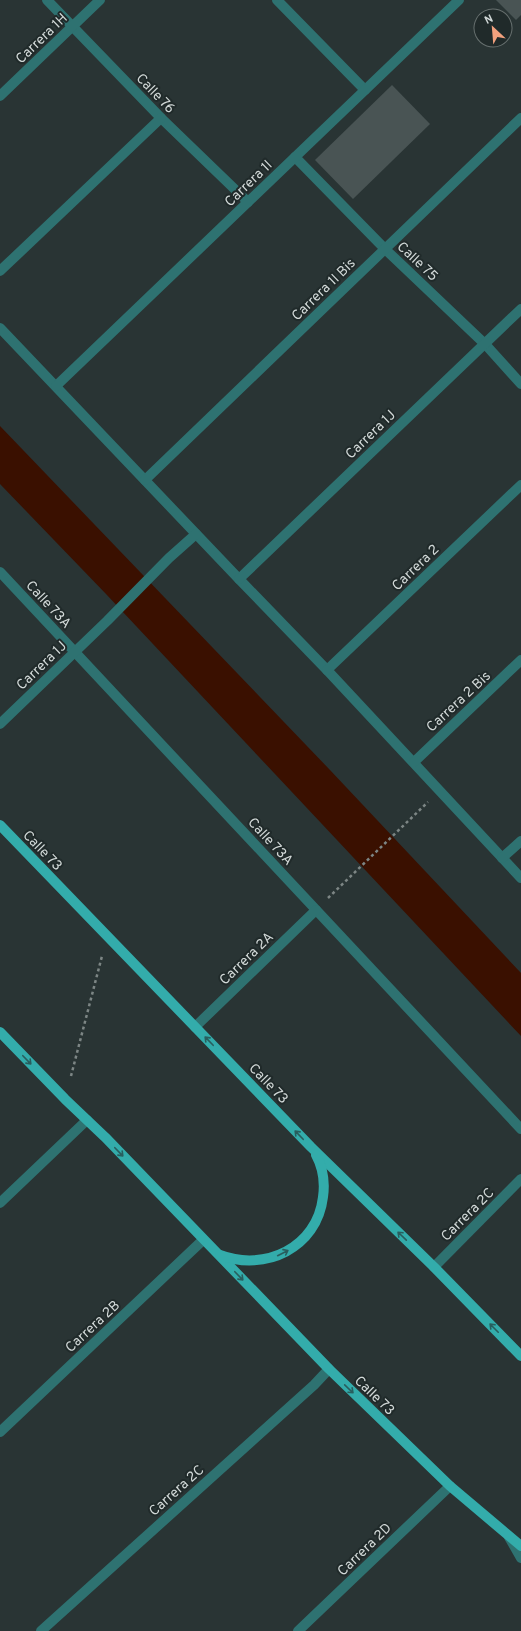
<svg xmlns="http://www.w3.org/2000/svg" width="521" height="1631" viewBox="0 0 521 1631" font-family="Overpass,sans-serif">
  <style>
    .water { fill: #3a1000 }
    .building { fill: #495454 }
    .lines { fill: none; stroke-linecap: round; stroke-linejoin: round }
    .path { stroke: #7d8685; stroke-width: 2.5; stroke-dasharray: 3 3; stroke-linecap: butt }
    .minor { stroke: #2e7271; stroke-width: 10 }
    .major { stroke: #33acab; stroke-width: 10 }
    .oneway { stroke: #285e5e }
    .labels { text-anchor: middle; stroke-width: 4; stroke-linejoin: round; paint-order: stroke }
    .street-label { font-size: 14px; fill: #d1d8d7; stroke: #202a2a }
  </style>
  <rect width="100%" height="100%" fill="#293434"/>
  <path class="water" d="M0 426 330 770 521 973V1036L106 594 0 484Z"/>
  <g class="building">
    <path d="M496 0H521V15L516 20Z"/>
    <path d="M392 85 430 124 353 199 315 160Z"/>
  </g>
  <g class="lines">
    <g class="path">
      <path d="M328 898 428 802"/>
      <path d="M71 1076 102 956"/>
    </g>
    <g class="minor">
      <path d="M47 0 161 118 248 202"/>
      <path d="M277 0 365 90"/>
      <path d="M0 96 100 0"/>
      <path d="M295 157 385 249 485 344 521 384"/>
      <path d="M0 271 161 118"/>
      <path d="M0 328 239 579 327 670 521 878"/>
      <path d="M56 386 459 0"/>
      <path d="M145 480 521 118"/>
      <path d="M0 572 521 1129"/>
      <path d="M239 579 521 309"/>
      <path d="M327 670 521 485"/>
      <path d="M0 724 107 621 169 558 196 534"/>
      <path d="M414 762 521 660"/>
      <path d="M502 858 521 841"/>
      <path d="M195 1027 316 910"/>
      <path d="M0 1203 87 1120"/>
      <path d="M434 1267 521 1179"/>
      <path d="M0 1432 203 1240"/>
      <path d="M509 1537 521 1558"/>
      <path d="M41 1631 314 1385 329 1369"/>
      <path d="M298 1631 450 1486"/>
    </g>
    <g class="major">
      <path d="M0 825 311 1147 434 1267 521 1356"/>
      <path d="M0 1032 65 1099 105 1137 329 1369 450 1486 521 1546"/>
      <path d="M220 1255C265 1272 317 1248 323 1197 325 1183 323 1168 316 1155"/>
    </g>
  </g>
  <defs><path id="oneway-shaft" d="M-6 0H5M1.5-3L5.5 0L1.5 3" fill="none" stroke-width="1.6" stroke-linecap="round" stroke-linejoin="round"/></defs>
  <g class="oneway">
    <use href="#oneway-shaft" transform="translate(209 1041) rotate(-134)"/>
    <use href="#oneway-shaft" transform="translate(27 1060) rotate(46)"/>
    <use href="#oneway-shaft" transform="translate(299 1135) rotate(-134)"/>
    <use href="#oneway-shaft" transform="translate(119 1152) rotate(46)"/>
    <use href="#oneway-shaft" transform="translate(402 1236) rotate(-136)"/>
    <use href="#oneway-shaft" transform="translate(283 1253) rotate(-27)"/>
    <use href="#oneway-shaft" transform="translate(239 1276) rotate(46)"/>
    <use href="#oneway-shaft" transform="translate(494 1328) rotate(-135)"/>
    <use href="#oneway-shaft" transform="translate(349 1389) rotate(44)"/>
  </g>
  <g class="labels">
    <g class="street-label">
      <text transform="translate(41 38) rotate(-44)" y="5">Carrera 1H</text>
      <text transform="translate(156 93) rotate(46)" y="5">Calle 76</text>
      <text transform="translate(248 183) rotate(-44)" y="5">Carrera 1I</text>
      <text transform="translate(418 261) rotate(43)" y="5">Calle 75</text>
      <text transform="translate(323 289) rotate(-44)" y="5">Carrera 1I Bis</text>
      <text transform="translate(370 434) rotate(-44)" y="5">Carrera 1J</text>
      <text transform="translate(415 567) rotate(-44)" y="5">Carrera 2</text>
      <text transform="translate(49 604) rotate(47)" y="5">Calle 73A</text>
      <text transform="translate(41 665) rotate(-44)" y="5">Carrera 1J</text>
      <text transform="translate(458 701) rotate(-43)" y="5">Carrera 2 Bis</text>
      <text transform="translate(271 841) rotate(47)" y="5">Calle 73A</text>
      <text transform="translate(43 850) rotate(46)" y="5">Calle 73</text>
      <text transform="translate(246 958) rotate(-44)" y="5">Carrera 2A</text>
      <text transform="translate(269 1083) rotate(46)" y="5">Calle 73</text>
      <text transform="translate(467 1214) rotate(-45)" y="5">Carrera 2C</text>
      <text transform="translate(92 1326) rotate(-43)" y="5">Carrera 2B</text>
      <text transform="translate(375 1395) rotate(44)" y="5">Calle 73</text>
      <text transform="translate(176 1490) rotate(-42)" y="5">Carrera 2C</text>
      <text transform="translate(364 1549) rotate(-44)" y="5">Carrera 2D</text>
    </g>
  </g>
  <g transform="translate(493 28) rotate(334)"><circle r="19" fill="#202a2a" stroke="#67706f"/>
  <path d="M0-3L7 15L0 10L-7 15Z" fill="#f2a17e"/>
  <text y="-6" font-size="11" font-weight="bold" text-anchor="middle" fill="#d1d8d7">N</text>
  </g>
</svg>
